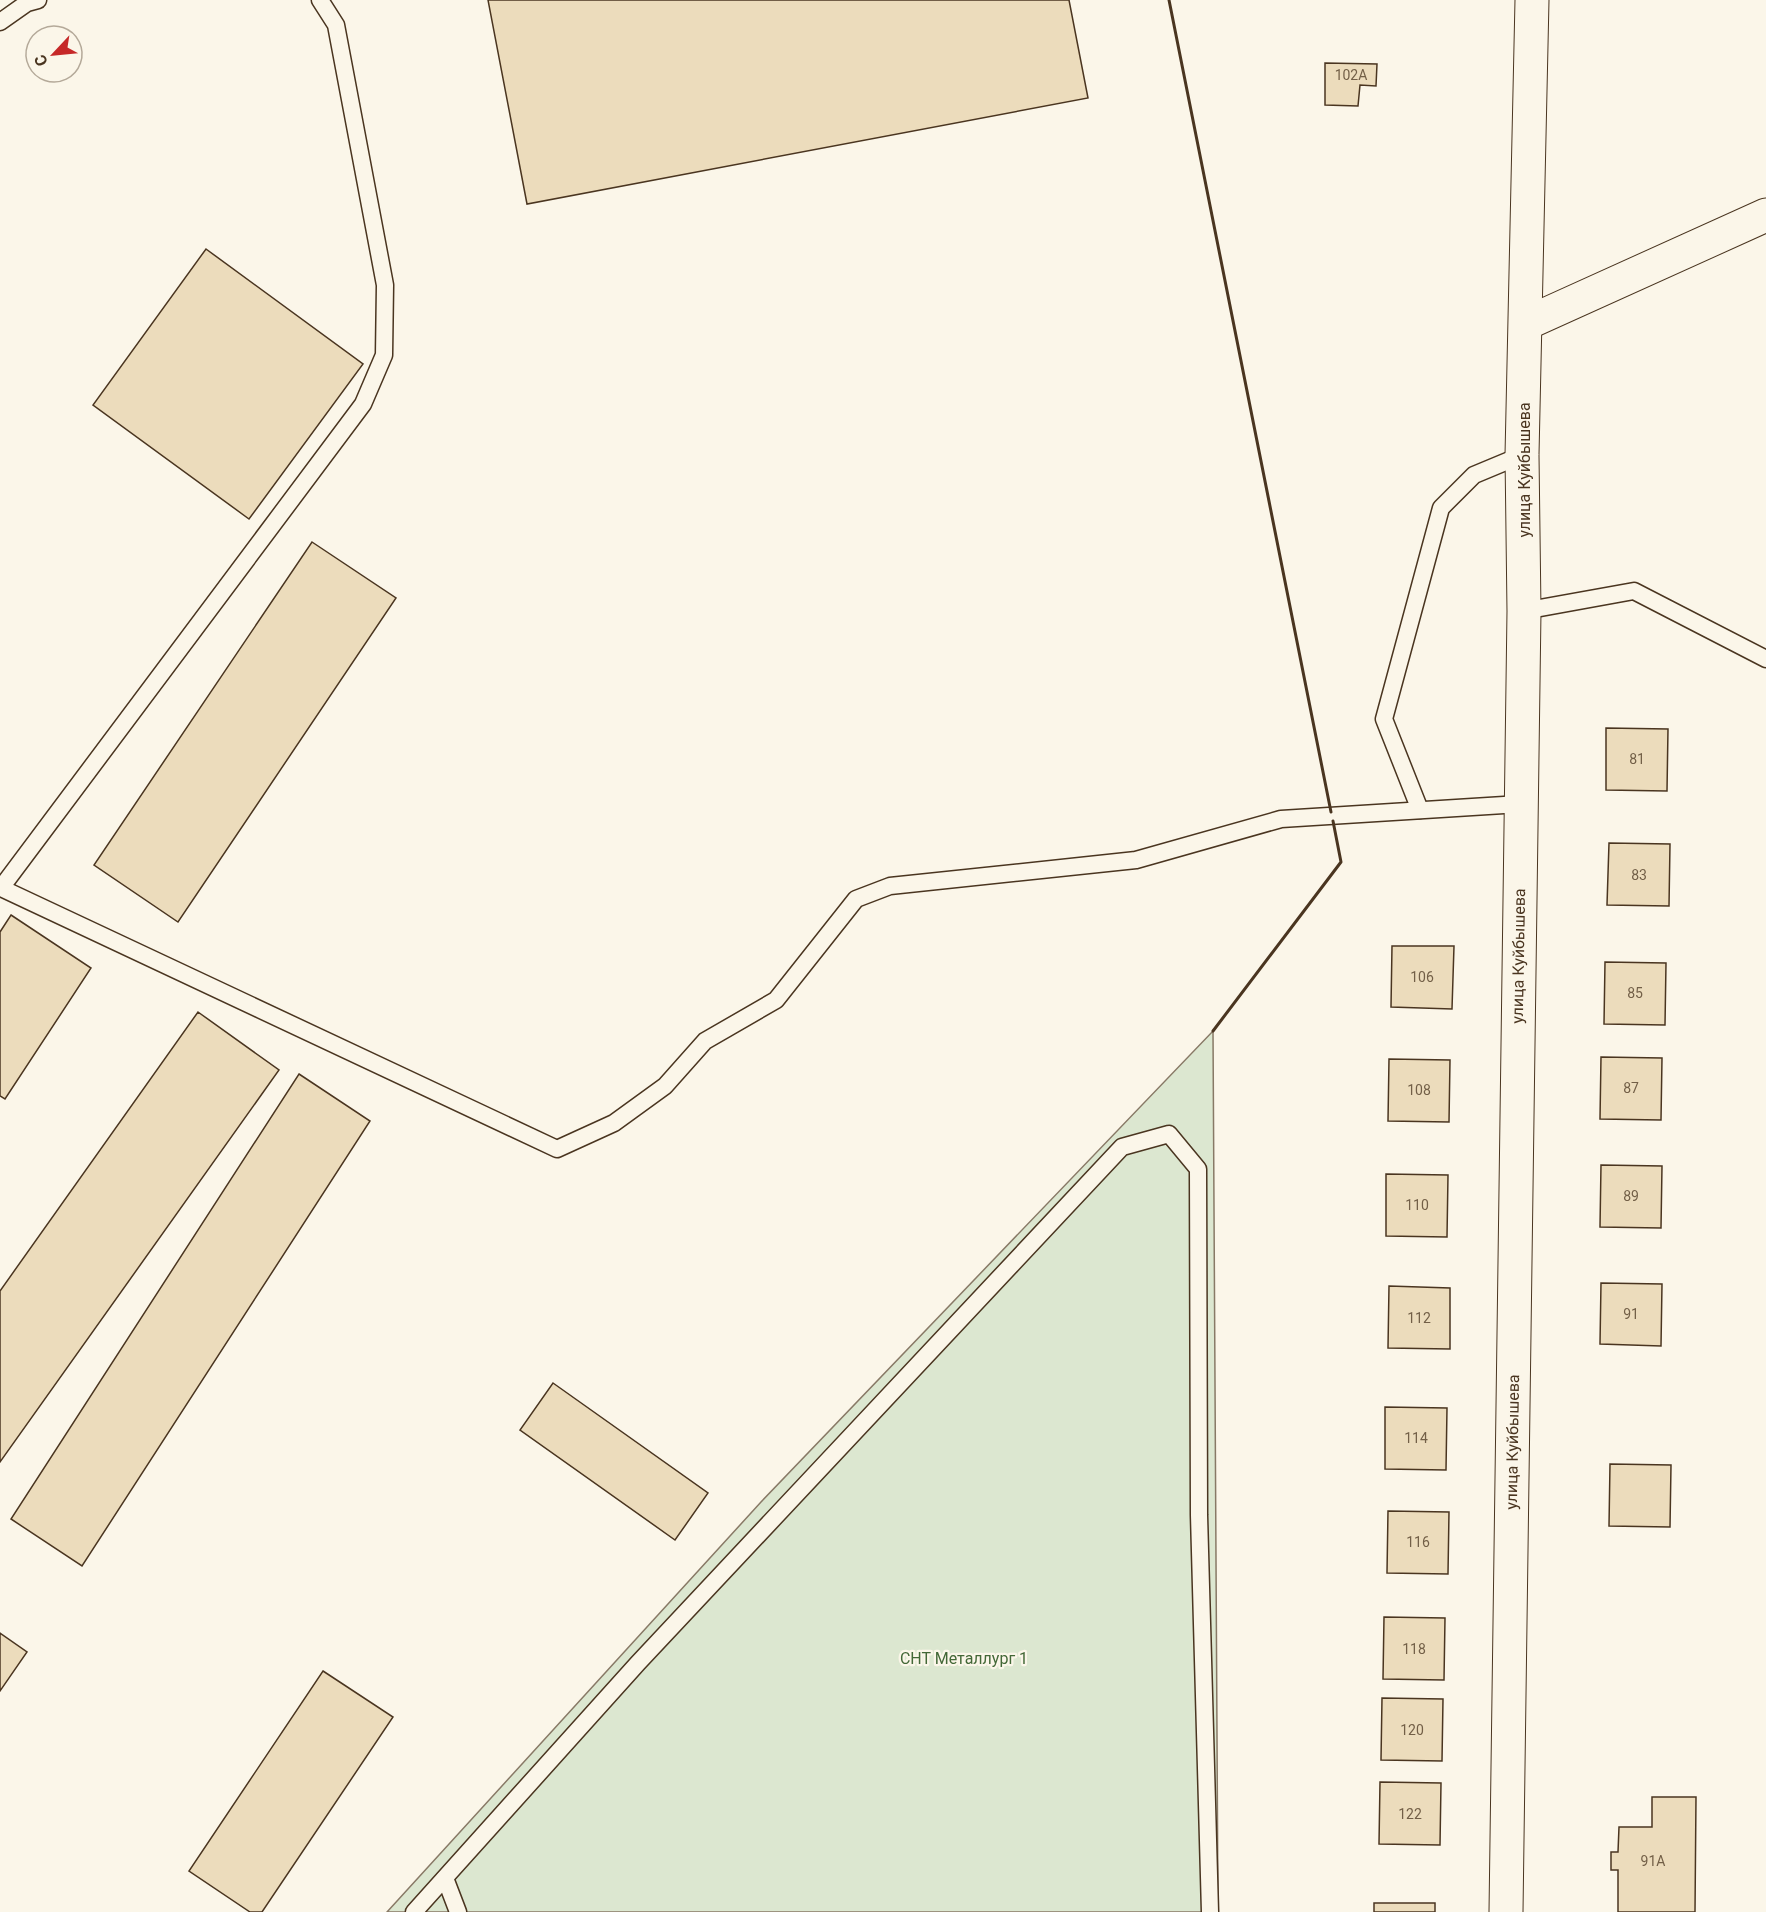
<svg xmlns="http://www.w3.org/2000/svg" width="1766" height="1912" viewBox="0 0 1766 1912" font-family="Roboto,sans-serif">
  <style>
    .green { fill: #dce7d0; stroke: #887966; stroke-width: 1.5 }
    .building { fill: #ecdcbc; stroke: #4a3520; stroke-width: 1.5 }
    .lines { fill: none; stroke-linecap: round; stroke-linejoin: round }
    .lane-casing { stroke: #4a3520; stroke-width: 19 }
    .secondary-casing { stroke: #4a3520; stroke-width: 35 }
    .lane { stroke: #fbf6e9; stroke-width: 16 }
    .secondary { stroke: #fbf6e9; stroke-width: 33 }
    .wall { stroke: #4a3520; stroke-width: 3 }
    .labels { text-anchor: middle; stroke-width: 4.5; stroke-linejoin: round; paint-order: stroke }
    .number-label { font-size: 14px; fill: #725f47 }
    .street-label { font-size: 16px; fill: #4a3520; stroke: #fbf6e9 }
    .park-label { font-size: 16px; fill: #436837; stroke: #fbf6e9 }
  </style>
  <rect width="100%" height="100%" fill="#fbf6e9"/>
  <path class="green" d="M1213 1031 1218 1912H387L761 1502Z"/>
  <g class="building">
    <path d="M488 0H1069L1088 98 527 204Z"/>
    <path d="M1325 63 1377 64 1376 86 1360 85 1358 106 1325 105Z"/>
    <path d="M206 249 363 364 249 519 93 405Z"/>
    <path d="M312 542 396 598 178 922 94 865Z"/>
    <path d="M1606 728 1668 729 1667 791 1606 790Z"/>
    <path d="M1609 843 1670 844 1669 906 1607 905Z"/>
    <path d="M11 915 91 968 5 1099 0 1096V932Z"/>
    <path d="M1392 946H1454L1452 1009 1391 1007Z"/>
    <path d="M1605 962 1666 963 1665 1025 1604 1024Z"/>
    <path d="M198 1012 279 1070 0 1462V1291Z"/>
    <path d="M1601 1057 1662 1058 1661 1120 1600 1119Z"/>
    <path d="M1389 1059 1450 1060 1449 1122 1388 1121Z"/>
    <path d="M299 1074 370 1121 82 1566 11 1519Z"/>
    <path d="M1601 1165 1662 1166 1661 1228 1600 1227Z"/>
    <path d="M1386 1174 1448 1175 1447 1237 1386 1236Z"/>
    <path d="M1601 1283 1662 1284 1661 1346 1600 1344Z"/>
    <path d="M1389 1286 1450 1288V1349L1388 1348Z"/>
    <path d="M553 1383 708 1493 675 1540 520 1430Z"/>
    <path d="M1385 1407 1447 1408 1446 1470 1385 1469Z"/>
    <path d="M1610 1464 1671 1465 1670 1527 1609 1526Z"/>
    <path d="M1388 1511 1449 1512 1448 1574 1387 1573Z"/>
    <path d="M1384 1617 1445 1618 1444 1680 1383 1679Z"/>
    <path d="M0 1633 27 1652 0 1691Z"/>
    <path d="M323 1671 393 1717 262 1912H250L189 1871Z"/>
    <path d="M1382 1698 1443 1699 1442 1761 1381 1760Z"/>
    <path d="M1380 1782 1441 1783 1440 1845 1379 1844Z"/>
    <path d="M1652 1797H1696L1695 1912H1618V1870H1611V1852H1618L1619 1827H1652Z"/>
    <rect x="1374" y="1903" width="61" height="9"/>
  </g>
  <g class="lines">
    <defs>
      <g id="lane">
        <path d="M320 0 336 25 385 285 384 355 363 404 1 888 557 1149 614 1123 665 1086 705 1041 776 1000 856 899 890 886 1136 860 1281 819 1520 804"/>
        <path d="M0 22 27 3 38 0"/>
        <path d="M1524 611 1634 591 1766 659"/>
        <path d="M1420 810 1384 719 1441 508 1474 475 1522 455"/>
        <path d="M445 1878 458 1912"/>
        <path d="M414 1912 638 1663 1122 1147 1169 1134 1198 1169 1199 1515 1210 1912"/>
      </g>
      <g id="secondary">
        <path d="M1527 323 1766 215"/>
        <path d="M1506 1912 1524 611 1522 455 1532 0"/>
      </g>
    </defs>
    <use href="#lane" class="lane-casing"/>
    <use href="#secondary" class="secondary-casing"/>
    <use href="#lane" class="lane"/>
    <use href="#secondary" class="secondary"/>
    <g class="wall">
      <path d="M1169 0 1331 812"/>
      <path d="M1213 1031 1341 862 1333 821"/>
    </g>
  </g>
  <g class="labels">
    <g class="number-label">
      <text x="1351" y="80">102А</text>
      <text x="1637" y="764">81</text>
      <text x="1639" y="880">83</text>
      <text x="1422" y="982">106</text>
      <text x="1635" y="998">85</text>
      <text x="1631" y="1093">87</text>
      <text x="1419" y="1095">108</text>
      <text x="1631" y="1201">89</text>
      <text x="1417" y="1210">110</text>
      <text x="1631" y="1319">91</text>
      <text x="1419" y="1323">112</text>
      <text x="1416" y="1443">114</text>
      <text x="1418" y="1547">116</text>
      <text x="1414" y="1654">118</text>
      <text x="1412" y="1735">120</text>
      <text x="1410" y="1819">122</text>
      <text x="1653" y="1866">91А</text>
    </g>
    <g class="street-label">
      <text transform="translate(1524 470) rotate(-90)" y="6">улица Куйбышева</text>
      <text transform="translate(1518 956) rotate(-89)" y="6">улица Куйбышева</text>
      <text transform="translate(1512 1442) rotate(-89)" y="6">улица Куйбышева</text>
    </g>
    <g class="park-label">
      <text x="964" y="1664">СНТ Металлург 1</text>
    </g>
  </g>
  <g transform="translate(54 54) rotate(244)"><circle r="28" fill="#fbf6e9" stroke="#b4a999" stroke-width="1.5"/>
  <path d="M0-4.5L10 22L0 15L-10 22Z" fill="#c62828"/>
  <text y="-9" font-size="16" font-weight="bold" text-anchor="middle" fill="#4a3520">С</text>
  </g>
</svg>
